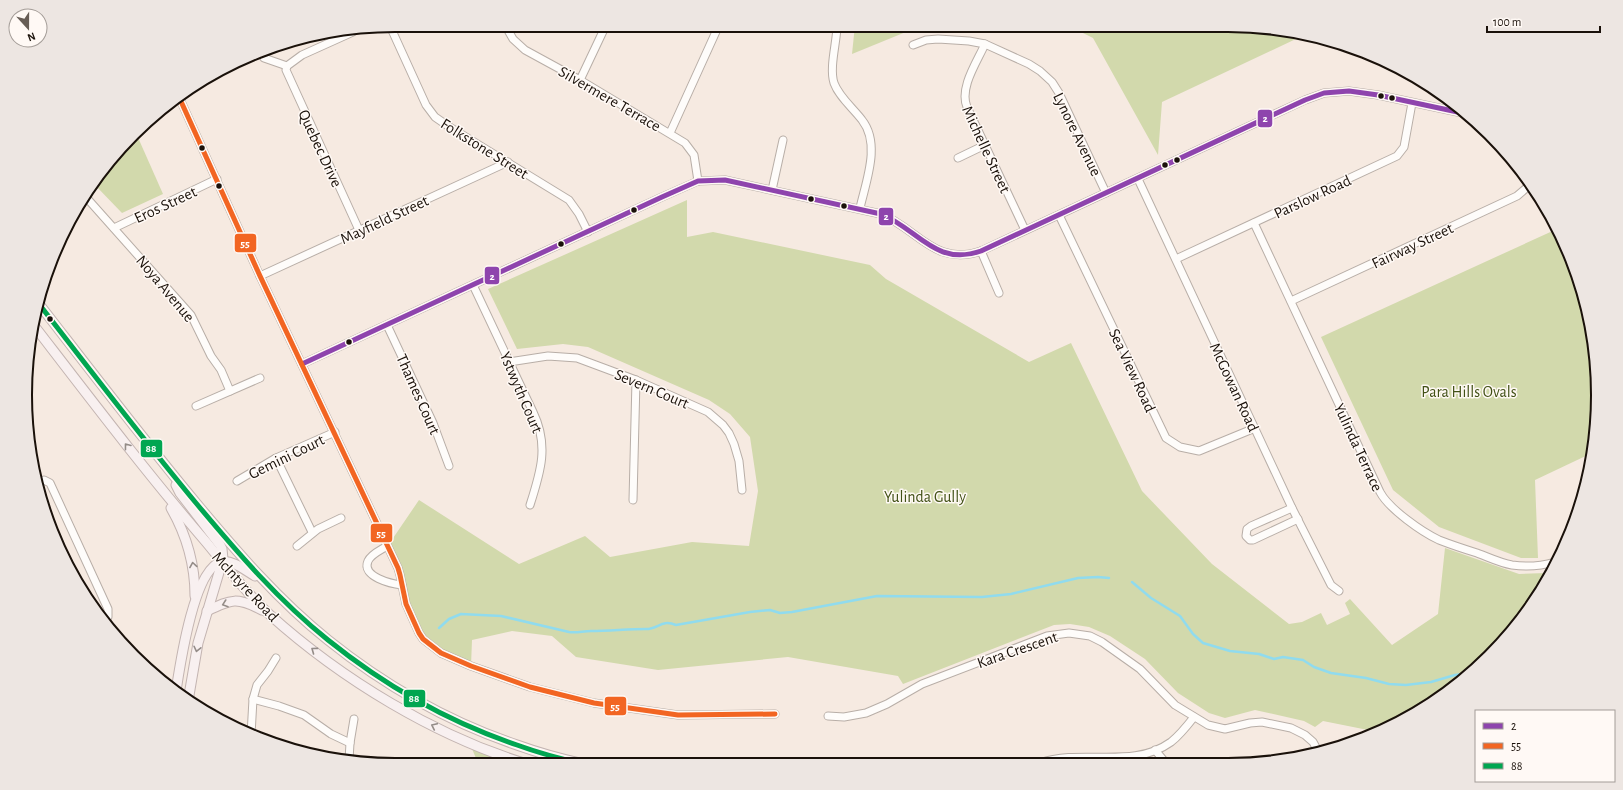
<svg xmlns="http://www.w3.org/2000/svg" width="1623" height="790" viewBox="0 0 1623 790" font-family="'Alegreya Sans',sans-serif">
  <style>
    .green { fill: #d2d9ac }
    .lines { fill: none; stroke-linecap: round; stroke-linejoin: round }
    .stream { stroke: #90dbee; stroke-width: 2.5 }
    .minor-casing { stroke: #b8aea7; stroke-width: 9 }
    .major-casing { stroke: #c3b4b1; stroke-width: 11 }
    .minor { stroke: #fefcfa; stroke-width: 7 }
    .major { stroke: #f8f0f0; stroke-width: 9 }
    .bus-1-casing { stroke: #fff9f5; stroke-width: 8 }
    .bus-2-casing { stroke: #fff9f5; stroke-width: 8 }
    .bus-3-casing { stroke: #fff9f5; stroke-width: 8 }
    .bus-1 { stroke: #8e44ad; stroke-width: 5 }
    .bus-2 { stroke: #f26522; stroke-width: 5 }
    .bus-3 { stroke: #00a651; stroke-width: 5 }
    .oneway { stroke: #948c88 }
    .bus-dot { fill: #1a110a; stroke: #fff9f5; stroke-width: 1.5 }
    .labels { text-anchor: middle; stroke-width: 3; stroke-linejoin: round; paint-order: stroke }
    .street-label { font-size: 16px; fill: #1a110a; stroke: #fff9f5 }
    .park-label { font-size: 16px; fill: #425116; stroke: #fff9f5 }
    .rim { fill: none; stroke: #1a110a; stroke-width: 2 }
    .line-badge { stroke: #fff9f5; stroke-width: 1.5 }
    .badge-label { font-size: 11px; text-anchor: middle; font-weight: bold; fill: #fff }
  </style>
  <rect width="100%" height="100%" fill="#f6eae1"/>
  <g class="green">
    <path d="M855 25H923L852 54Z"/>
    <path d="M1067 25H1228L1300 32 1322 39 1298 38 1162 102 1158 155 1093 38Z"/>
    <path d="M136 133 163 194 122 213 94 184 117 151Z"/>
    <path d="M687 200V237L713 232 870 265 886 279 1029 362 1071 343 1142 491 1212 564 1289 624 1302 622 1321 613 1327 625 1350 614 1345 603 1350 599 1392 645 1438 614 1445 548 1519 574 1546 573V578L1521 620 1453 689 1378 732 1323 721 1315 727 1304 721 1255 710 1225 718 1209 713 1178 693 1145 659 1110 636 1089 627 1070 624 1054 625 903 684 898 676 788 657 658 670 576 657 552 636 512 631 472 640 471 666 441 653 419 633 387 547 419 500 519 564 585 536 610 557 692 542 749 546 758 491 750 437 730 414 709 400 588 347 563 344 517 349 488 289Z"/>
    <path d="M1557 229 1570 254 1591 323 1598 395 1592 453 1535 480 1538 558H1521L1439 527 1393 490 1321 337Z"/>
    <path d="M469 742 530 765H479Z"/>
  </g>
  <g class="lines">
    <g class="stream">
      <path d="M1132 582 1151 598 1180 616 1193 634 1203 643 1230 651 1259 654 1274 659 1283 657 1303 660 1314 667 1331 673 1366 678 1389 684 1406 685 1431 682 1455 675 1469 673"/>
      <path d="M439 628 449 619 461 614 501 616 569 632C577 633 583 631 591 631 609 631 628 629 646 629 659 629 661 619 676 625L750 612 770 610 780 613 792 612 877 596 982 597 1011 594 1078 578 1098 577 1109 578"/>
    </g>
    <defs>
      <g id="minor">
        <path d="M505 25 513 39 525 50 580 80 685 143 694 155 698 181"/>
        <path d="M837 25C837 42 829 67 834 83 839 97 853 108 862 120 881 144 866 181 860 208"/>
        <path d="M390 26 426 105 435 117 448 126 569 200 579 214 588 232"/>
        <path d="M353 32 302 55 287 66 286 70 359 230"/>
        <path d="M985 44C977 62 959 88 967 107L1025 230"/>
        <path d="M913 45 926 40 938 39 969 41 985 44 1029 64 1040 71 1052 82 1059 93 1106 193"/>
        <path d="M264 58 287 66"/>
        <path d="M580 80 606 25"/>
        <path d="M179 97 260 276 398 568 400 575 406 604 419 633 423 639 441 653 471 666 530 687 594 703 678 715 775 714"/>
        <path d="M670 133 719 25"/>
        <path d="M958 158 985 145"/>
        <path d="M1138 179 1292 508 1331 585 1339 591"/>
        <path d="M772 190 783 140"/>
        <path d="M85 196 191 315 211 356 221 370 230 391"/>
        <path d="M1059 215 1166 438 1180 447 1199 451 1255 428"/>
        <path d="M1254 223 1380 492C1389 509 1422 532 1439 540 1452 545 1464 549 1477 553 1488 557 1500 563 1512 565 1526 567 1541 566 1555 562"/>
        <path d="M114 228 217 179"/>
        <path d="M981 251 999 293"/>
        <path d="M1176 259 1397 156 1404 147 1412 103"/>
        <path d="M260 276 508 162"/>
        <path d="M473 285 533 412C549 445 541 471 530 505"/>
        <path d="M1291 301 1517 196 1531 184"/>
        <path d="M387 325 433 423 449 466"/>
        <path d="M509 362 548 356 577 358 636 380 708 412 723 425 729 433 734 444 739 461 742 490"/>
        <path d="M302 364 662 197 698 181 725 180 881 214C918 229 935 267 981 251L1305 100 1324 93 1349 91 1378 95 1467 114"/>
        <path d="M196 406 260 378"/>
        <path d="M276 458 312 532"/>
        <path d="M237 481 276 458 335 432"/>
        <path d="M40 482 44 480 50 483 108 609V617L106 619"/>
        <path d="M633 500 636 380"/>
        <path d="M1292 508 1251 526 1247 529 1246 536 1250 540H1253L1298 519"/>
        <path d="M297 546 318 529 341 518"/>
        <path d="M387 546C381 550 371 554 368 561 361 577 392 584 402 585"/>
        <path d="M253 699 279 706 304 715 331 734 350 743"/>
        <path d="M828 716 844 717 866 713 887 704 922 684 1047 636 1069 633 1090 636 1102 642 1140 669 1175 705 1208 725 1225 729 1250 723 1262 722 1291 728 1305 735 1313 742 1318 751"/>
        <path d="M251 735 253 699 257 685 268 671 276 658"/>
        <path d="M1155 750 1165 762"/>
        <path d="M349 760 350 743 354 719"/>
        <path d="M1040 763C1084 748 1132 770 1171 742 1180 735 1187 726 1194 717"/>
      </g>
      <g id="major">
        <path d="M39 304C91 371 142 438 196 503 237 552 278 600 328 640 384 685 449 722 517 745 539 753 561 759 584 764"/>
        <path d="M32 323C89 397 145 471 206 542 226 566 246 593 269 614 341 679 436 737 530 765"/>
        <path d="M176 485 180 493 220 545 222 549 223 559 198 643 188 701"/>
        <path d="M171 508C187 536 195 564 195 596"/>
        <path d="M207 611C232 599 237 597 262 610"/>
        <path d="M176 691C180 665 194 569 221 562 232 559 246 571 255 576"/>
      </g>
    </defs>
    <use href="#minor" class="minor-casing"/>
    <use href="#major" class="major-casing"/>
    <use href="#minor" class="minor"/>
    <use href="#major" class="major"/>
    <defs>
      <path id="bus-1" d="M302 364 662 197 698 181 725 180 881 214C918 229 935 267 981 251L1305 100 1324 93 1349 91 1378 95 1467 114"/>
      <path id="bus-2" d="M179 97 260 276 398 568 400 575 406 604 419 633 423 639 441 653 471 666 530 687 594 703 678 715 775 714"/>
      <path id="bus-3" d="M39 304C91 371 142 438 196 503 237 552 278 600 328 640 384 685 449 722 517 745 539 753 561 759 584 764"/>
    </defs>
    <use href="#bus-1" class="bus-1-casing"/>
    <use href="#bus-2" class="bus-2-casing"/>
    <use href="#bus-3" class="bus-3-casing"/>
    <use href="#bus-1" class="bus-1"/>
    <use href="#bus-2" class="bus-2"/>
    <use href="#bus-3" class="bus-3"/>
  </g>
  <defs><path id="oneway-chevron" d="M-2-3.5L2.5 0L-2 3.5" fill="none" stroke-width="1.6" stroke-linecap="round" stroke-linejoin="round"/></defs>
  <g class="oneway">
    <use href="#oneway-chevron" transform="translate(127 446) rotate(-128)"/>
    <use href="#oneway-chevron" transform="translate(193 565) rotate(-99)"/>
    <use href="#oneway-chevron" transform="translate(225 604) rotate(161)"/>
    <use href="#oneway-chevron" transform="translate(197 649) rotate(103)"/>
    <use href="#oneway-chevron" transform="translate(314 650) rotate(-144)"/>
    <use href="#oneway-chevron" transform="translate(434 726) rotate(-155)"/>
  </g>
  <g class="bus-dot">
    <circle cx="1381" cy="96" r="3.5"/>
    <circle cx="1392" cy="98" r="3.5"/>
    <circle cx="202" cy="148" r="3.5"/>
    <circle cx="1177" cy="160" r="3.5"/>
    <circle cx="1165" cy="165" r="3.5"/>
    <circle cx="219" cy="186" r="3.5"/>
    <circle cx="811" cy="199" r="3.5"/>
    <circle cx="844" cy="206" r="3.5"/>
    <circle cx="634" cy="210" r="3.5"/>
    <circle cx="561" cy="244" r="3.5"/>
    <circle cx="50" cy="319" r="3.5"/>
    <circle cx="349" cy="342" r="3.5"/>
  </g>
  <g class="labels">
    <g class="street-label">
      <text transform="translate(610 98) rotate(30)" y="6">Silvermere Terrace</text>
      <text transform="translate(1078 134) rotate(64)" y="6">Lynore Avenue</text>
      <text transform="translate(321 148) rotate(65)" y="6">Quebec Drive</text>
      <text transform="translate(485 148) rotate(32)" y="6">Folkstone Street</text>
      <text transform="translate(987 149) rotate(65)" y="6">Michelle Street</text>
      <text transform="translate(1312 196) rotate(-25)" y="6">Parslow Road</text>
      <text transform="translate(165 204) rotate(-25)" y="6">Eros Street</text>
      <text transform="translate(384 219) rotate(-25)" y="6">Mayfield Street</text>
      <text transform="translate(1412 245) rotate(-25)" y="6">Fairway Street</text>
      <text transform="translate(166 288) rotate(50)" y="6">Noya Avenue</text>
      <text transform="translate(1133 370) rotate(65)" y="6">Sea View Road</text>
      <text transform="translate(1235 387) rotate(65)" y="6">McGowan Road</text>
      <text transform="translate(652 388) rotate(23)" y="6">Severn Court</text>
      <text transform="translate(522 392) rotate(67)" y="6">Ystwyth Court</text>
      <text transform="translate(419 394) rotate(66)" y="6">Thames Court</text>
      <text transform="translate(1359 447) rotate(65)" y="6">Yulinda Terrace</text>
      <text transform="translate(286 456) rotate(-26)" y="6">Gemini Court</text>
      <text transform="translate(246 586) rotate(47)" y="6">McIntyre Road</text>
      <text transform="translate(1017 649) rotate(-19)" y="6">Kara Crescent</text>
    </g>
    <g class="park-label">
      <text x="1469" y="397">Para Hills Ovals</text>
      <text x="925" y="502">Yulinda Gully</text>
    </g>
  </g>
  <path d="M0 0H1623V790H0ZM395 32H1228A363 363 0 0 1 1591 395V395A363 363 0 0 1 1228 758H395A363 363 0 0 1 32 395V395A363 363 0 0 1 395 32Z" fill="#ede6e2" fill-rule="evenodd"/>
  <path class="rim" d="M395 32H1228A363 363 0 0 1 1591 395V395A363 363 0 0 1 1228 758H395A363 363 0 0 1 32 395V395A363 363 0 0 1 395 32Z"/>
  <g class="line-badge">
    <rect x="1257" y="109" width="16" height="19" rx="4" fill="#8e44ad"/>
    <rect x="878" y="207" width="16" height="19" rx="4" fill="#8e44ad"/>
    <rect x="234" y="233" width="23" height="20" rx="4" fill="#f26522"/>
    <rect x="484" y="266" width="16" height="19" rx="4" fill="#8e44ad"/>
    <rect x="140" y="439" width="23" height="19" rx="4" fill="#00a651"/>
    <rect x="370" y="523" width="23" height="20" rx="4" fill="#f26522"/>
    <rect x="403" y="689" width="23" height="19" rx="4" fill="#00a651"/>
    <rect x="604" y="696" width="23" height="20" rx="4" fill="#f26522"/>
  </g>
  <g class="badge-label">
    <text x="1265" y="122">2</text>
    <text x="886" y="220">2</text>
    <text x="245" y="247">55</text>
    <text x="492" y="280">2</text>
    <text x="151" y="452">88</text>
    <text x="381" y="537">55</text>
    <text x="414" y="702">88</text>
    <text x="615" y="710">55</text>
  </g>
  <rect x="1475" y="710" width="140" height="72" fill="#fff9f5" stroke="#a39c97"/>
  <rect x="1483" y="723" width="20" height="6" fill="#8e44ad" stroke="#a39c97"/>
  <text x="1511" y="730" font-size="12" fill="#1a110a">2</text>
  <rect x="1483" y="743" width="20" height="6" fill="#f26522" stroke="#a39c97"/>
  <text x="1511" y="750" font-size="12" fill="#1a110a">55</text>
  <rect x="1483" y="763" width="20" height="6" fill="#00a651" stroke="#a39c97"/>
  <text x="1511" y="770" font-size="12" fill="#1a110a">88</text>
  <g transform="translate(28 28) rotate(159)"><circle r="19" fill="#fff9f5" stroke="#a39c97"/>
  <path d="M0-3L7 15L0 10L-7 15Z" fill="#675d55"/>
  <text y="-6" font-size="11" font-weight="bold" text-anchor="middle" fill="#1a110a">N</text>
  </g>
  <path d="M1487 26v6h113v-6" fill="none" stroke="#1a110a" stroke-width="2"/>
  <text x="1493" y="26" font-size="12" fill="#1a110a" stroke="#fff9f5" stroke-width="3" paint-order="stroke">100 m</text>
</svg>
